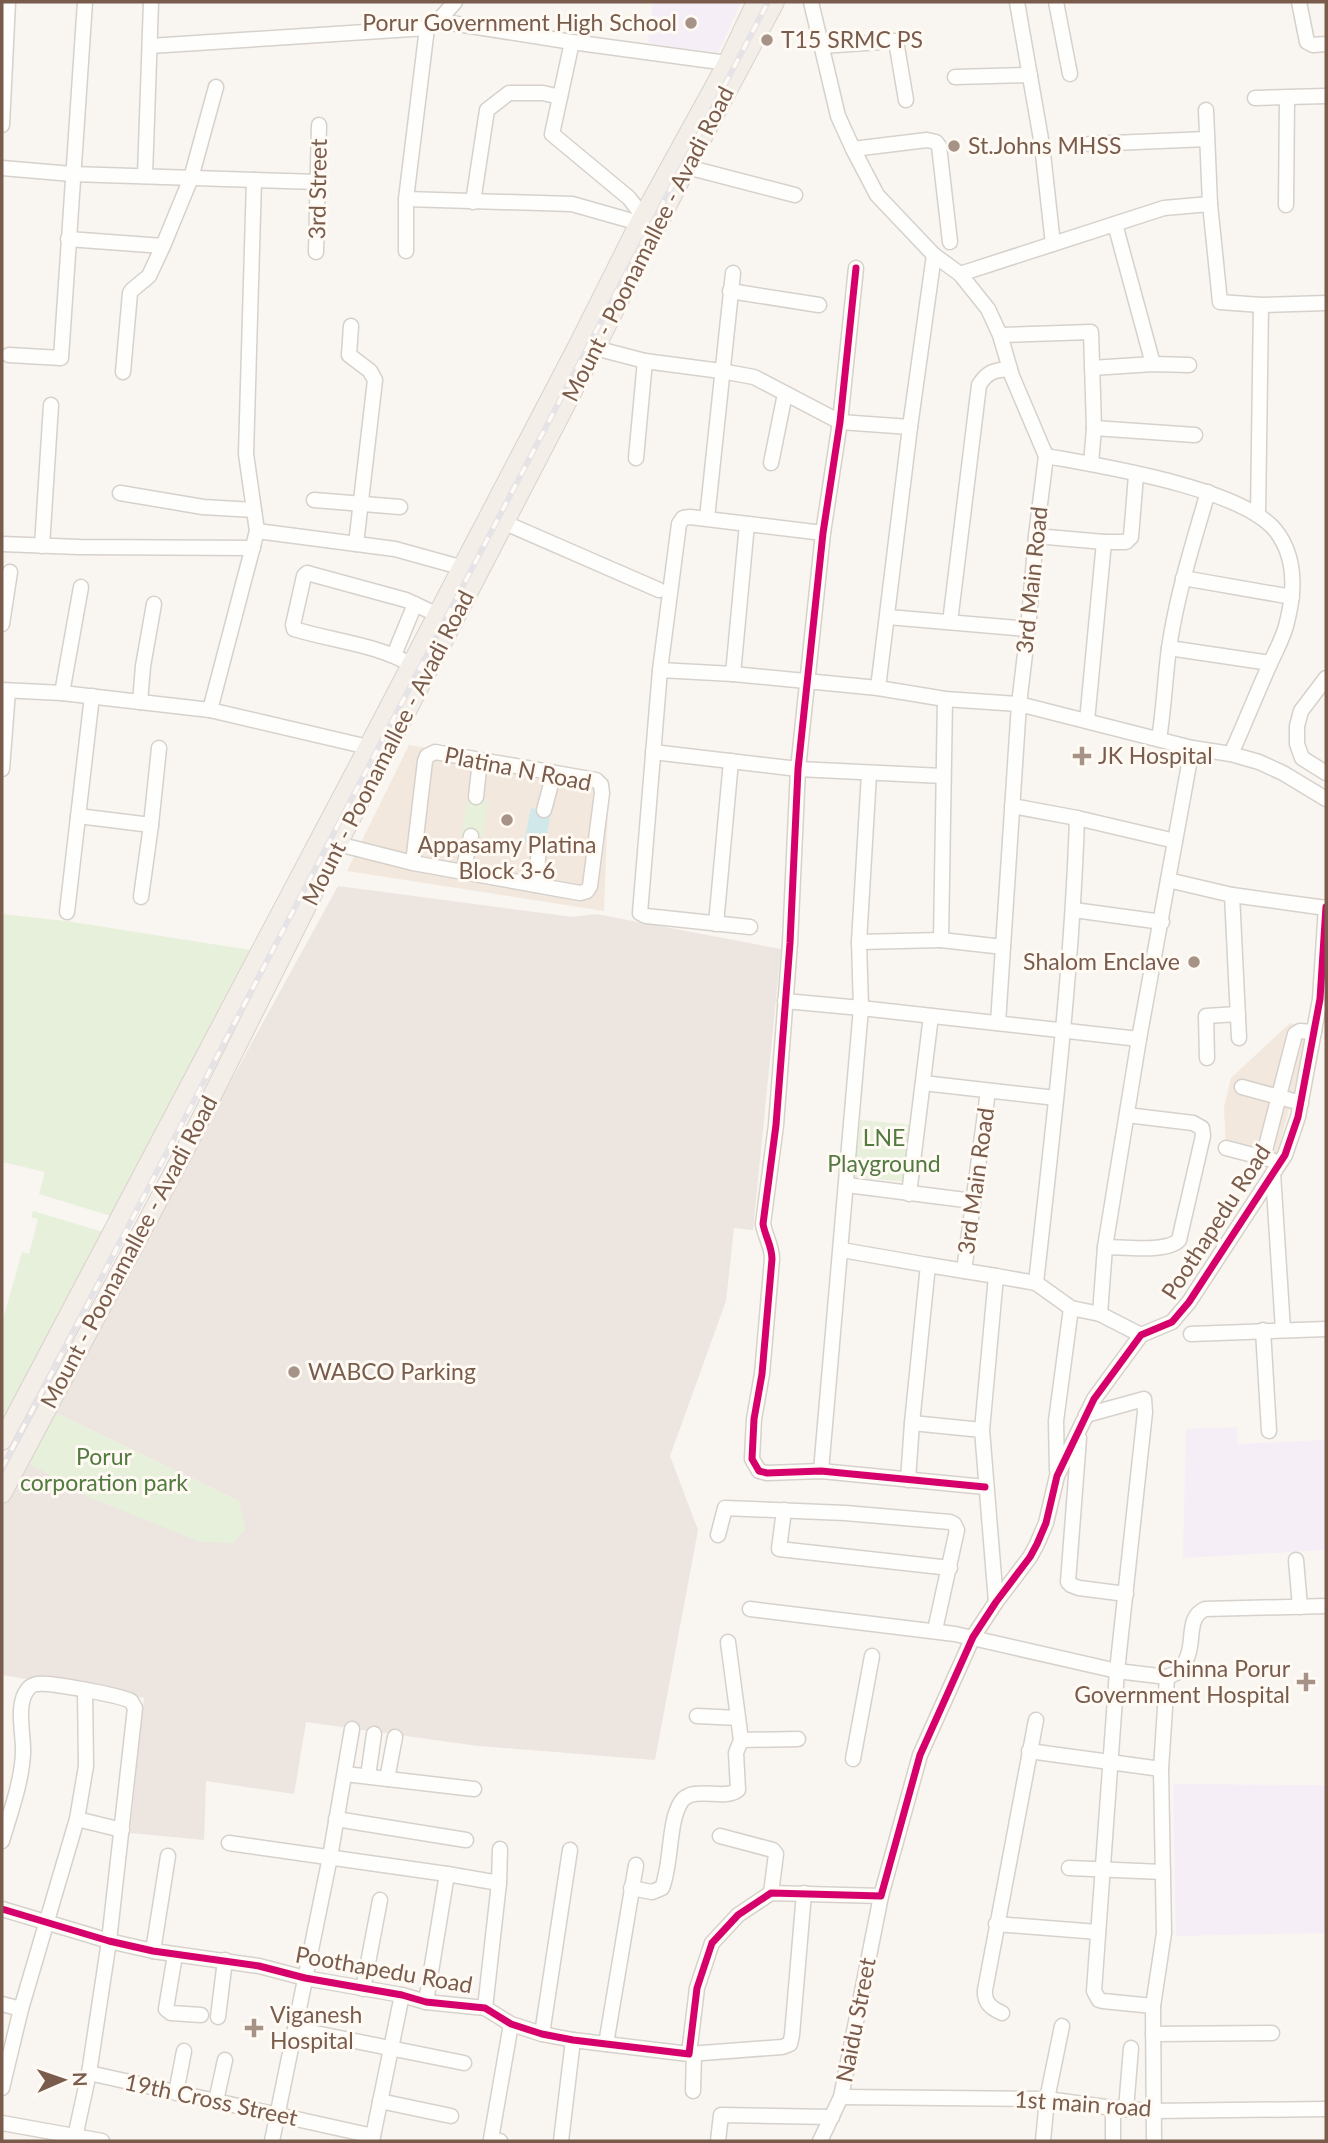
<svg xmlns="http://www.w3.org/2000/svg" width="1328" height="2143" viewBox="0 0 1328 2143" font-family="Lato,sans-serif">
  <style>
    .residential { fill: #f2e8de }
    .industrial { fill: #ede5e0 }
    .education { fill: #f6eef6 }
    .green { fill: #e7f0db }
    .water { fill: #d0e8ea }
    .lines { fill: none; stroke-linecap: round; stroke-linejoin: round }
    .minor-casing { stroke: #d7d1cb; stroke-width: 17 }
    .major-casing { stroke: #dad1cc; stroke-width: 20 }
    .minor { stroke: #fefefd; stroke-width: 14 }
    .major { stroke: #f3eee8; stroke-width: 18 }
    .rail-casing { stroke: #e6e3e7; stroke-width: 6 }
    .rail { stroke: #fffaf3; stroke-width: 3.5; stroke-dasharray: 10; stroke-linecap: butt }
    .cycleway-casing { stroke: #fffaf3; stroke-width: 11 }
    .cycleway { stroke: #d6006c; stroke-width: 7 }
    .poi-dot { fill: #a69286; stroke: #fffaf3; stroke-width: 2.5 }
    .labels { text-anchor: middle; stroke-width: 6; stroke-linejoin: round; paint-order: stroke }
    .poi-label { font-size: 23px; fill: #7a5c4d; stroke: #fffaf3; text-anchor: start }
    .street-label { font-size: 23px; fill: #7a5c4d; stroke: #fffaf3 }
    .park-label { font-size: 23px; fill: #537a41; stroke: #fffaf3 }
  </style>
  <rect width="100%" height="100%" fill="#f9f5f0"/>
  <g class="residential">
    <path d="M409 745 609 779 604 911 347 871Z"/>
    <path d="M1290 1023 1310 1029 1276 1159 1226 1146 1224 1107 1231 1078Z"/>
  </g>
  <path class="industrial" d="M338 886 573 917 596 914 781 949 753 1230 734 1228 726 1301 670 1456 698 1530 655 1760 478 1746 306 1722 294 1794 206 1781 204 1840 130 1833 144 1698 2 1675V1501L23 1460 239 1501 50 1410Z"/>
  <g class="education">
    <path d="M653 2H741L718 53 648 43Z"/>
    <path d="M1237 1427V1444L1326 1440V1550L1183 1558 1186 1429Z"/>
    <path d="M1173 1784 1326 1785V1933L1176 1936Z"/>
  </g>
  <g class="green">
    <path d="M468 795 488 801 483 837 461 835Z"/>
    <path d="M2 914 66 921 250 950 111 1216 39 1194 45 1172 2 1162Z"/>
    <path d="M860 1120 913 1125 908 1182 855 1177Z"/>
    <path d="M33 1211 103 1232 2 1424V1323L22 1252 29 1254 38 1219 31 1217Z"/>
    <path d="M50 1410 239 1501 246 1529 233 1543 200 1542 89 1497 23 1460Z"/>
  </g>
  <path class="water" d="M531 808 551 811 545 847 524 842Z"/>
  <g class="lines">
    <defs>
      <g id="minor">
        <path d="M811 2 838 116 853 149 877 195 934 255 960 274 988 309 1000 335 1012 376 1046 456"/>
        <path d="M1017 2 1042 145 1053 244"/>
        <path d="M1056 2 1070 74"/>
        <path d="M1299 2 1307 42 1313 45 1326 44"/>
        <path d="M438 21 572 42 727 63"/>
        <path d="M572 42 552 134 629 198 643 216"/>
        <path d="M150 46 427 28"/>
        <path d="M821 46 896 41 906 100"/>
        <path d="M955 77 1030 75"/>
        <path d="M1255 98 1326 96"/>
        <path d="M1206 110 1210 204 1220 302 1261 305 1326 303"/>
        <path d="M2 125 8 2"/>
        <path d="M1089 144 1207 139"/>
        <path d="M853 149 927 140 936 142 939 146 950 242"/>
        <path d="M687 167 795 195"/>
        <path d="M2 168 72 174 318 182"/>
        <path d="M145 176 151 2"/>
        <path d="M406 199 572 204 639 223"/>
        <path d="M473 202 487 110 509 93H543L560 97"/>
        <path d="M1286 205 1287 98"/>
        <path d="M1115 224 1153 364"/>
        <path d="M68 239 163 246"/>
        <path d="M406 251V199L427 28 438 21 455 2"/>
        <path d="M316 252 319 125"/>
        <path d="M856 268 840 422 823 533 798 769 790 943 776 1125 763 1224C765 1236 772 1246 772 1259L762 1374 754 1419 752 1459 759 1471 767 1473 821 1471 985 1487"/>
        <path d="M960 274 1164 208 1210 204"/>
        <path d="M730 291 819 305"/>
        <path d="M351 326 349 355 370 371 375 380 356 544"/>
        <path d="M1000 335 1091 332 1094 428 1091 464"/>
        <path d="M595 348 645 361 721 371 754 377 840 422 910 427"/>
        <path d="M9 355 61 358 85 2"/>
        <path d="M1092 368 1153 364 1189 365"/>
        <path d="M123 372 130 293 132 290 149 276 163 246 191 178 216 87"/>
        <path d="M1094 428 1195 435"/>
        <path d="M1046 456C1101 466 1242 488 1276 531 1296 557 1295 591 1287 622 1284 637 1275 652 1269 666 1256 695 1244 725 1231 754"/>
        <path d="M636 458 645 361"/>
        <path d="M771 463 785 394"/>
        <path d="M120 493 203 507 254 510"/>
        <path d="M314 500 400 507"/>
        <path d="M1258 515 1261 305"/>
        <path d="M707 518 733 273"/>
        <path d="M503 522 659 590"/>
        <path d="M257 531 395 549 460 567"/>
        <path d="M1036 536 1104 542H1126L1131 537 1136 475"/>
        <path d="M2 544 79 547 253 548"/>
        <path d="M42 546 51 405"/>
        <path d="M1183 578 1292 597"/>
        <path d="M888 617 1028 629"/>
        <path d="M950 622 979 385C987 372 994 370 1010 369"/>
        <path d="M2 624 10 572"/>
        <path d="M1169 648 1270 663"/>
        <path d="M394 655 415 604"/>
        <path d="M410 664C375 644 333 641 294 629L293 625 304 576 307 573 406 600 436 614"/>
        <path d="M660 670 733 674 878 688 945 699 1019 704 1192 748 1231 754 1259 762 1283 773 1326 799"/>
        <path d="M733 674 747 524"/>
        <path d="M1326 678 1301 711 1297 726V744L1302 758 1326 773"/>
        <path d="M878 688 910 427 934 255"/>
        <path d="M2 690 62 693 210 710 368 747"/>
        <path d="M62 693 81 587"/>
        <path d="M140 702 143 666 154 604"/>
        <path d="M210 710 257 531 246 454 254 180"/>
        <path d="M1087 721 1104 542"/>
        <path d="M1159 739C1164 708 1165 678 1169 648 1177 594 1193 543 1208 492"/>
        <path d="M653 752 798 769 943 776"/>
        <path d="M2 769 8 691"/>
        <path d="M476 797 480 760"/>
        <path d="M1012 806 1077 818 1175 841"/>
        <path d="M544 810 554 773"/>
        <path d="M78 816 151 825 159 748"/>
        <path d="M338 844 413 863 580 893 587 891 590 886 602 793 601 785 596 780 435 752 427 756 425 761 413 863"/>
        <path d="M463 872 471 836"/>
        <path d="M1168 880 1232 895 1326 908"/>
        <path d="M536 885 539 846"/>
        <path d="M1232 895 1239 1038"/>
        <path d="M141 897 151 825"/>
        <path d="M1074 910 1162 922"/>
        <path d="M67 912 92 696"/>
        <path d="M716 924 731 761"/>
        <path d="M750 927 646 916 640 913 660 670 679 524 683 518 690 517 823 533"/>
        <path d="M941 940 1003 947"/>
        <path d="M859 942 941 940 945 699"/>
        <path d="M785 1001 861 1008 1139 1039"/>
        <path d="M998 1023 1019 704 1028 629 1036 536 1046 456"/>
        <path d="M1207 1058 1206 1016 1238 1014"/>
        <path d="M923 1083 1056 1098"/>
        <path d="M1242 1087 1301 1103"/>
        <path d="M1226 1148 1272 1160"/>
        <path d="M1263 1158 1295 1034 1300 1031 1314 1032"/>
        <path d="M1273 1173 1283 1330"/>
        <path d="M847 1185 973 1201"/>
        <path d="M909 1194 931 1016"/>
        <path d="M1105 1247C1123 1247 1167 1253 1179 1240L1203 1136 1202 1128 1193 1123 1127 1115"/>
        <path d="M842 1250 928 1265"/>
        <path d="M964 1271 988 1091"/>
        <path d="M996 1276 1036 1283 1071 1308 1100 1314 1141 1335"/>
        <path d="M1036 1283C1053 1128 1072 974 1077 818"/>
        <path d="M1100 1314 1105 1247 1139 1039 1192 748"/>
        <path d="M1263 1330 1269 1431"/>
        <path d="M1191 1334 1326 1329"/>
        <path d="M1086 1415 1144 1399 1145 1412 1117 1671 1094 1991 1099 2000 1103 2001 1153 2006"/>
        <path d="M982 1430 912 1423 928 1265 996 1276 982 1430 996 1602"/>
        <path d="M1079 1438 1068 1582 1071 1585 1079 1588 1126 1594"/>
        <path d="M1057 1470 1056 1421 1071 1308"/>
        <path d="M821 1471 861 1008 859 942 869 774"/>
        <path d="M908 1480 912 1423"/>
        <path d="M784 1510 779 1549 950 1568"/>
        <path d="M718 1535 725 1508 845 1513 950 1522 954 1524 957 1530 935 1630"/>
        <path d="M1296 1560 1300 1607"/>
        <path d="M750 1609 955 1634 1117 1671 1167 1677 1181 1671C1183 1666 1186 1661 1188 1655 1194 1639 1187 1617 1205 1609L1326 1606"/>
        <path d="M728 1642 741 1740"/>
        <path d="M697 1716 738 1718"/>
        <path d="M1029 1751 1161 1769"/>
        <path d="M853 1759 872 1656"/>
        <path d="M345 1774 474 1789"/>
        <path d="M368 1776 374 1734"/>
        <path d="M387 1779 395 1737"/>
        <path d="M77 1819 122 1830"/>
        <path d="M336 1819 466 1840"/>
        <path d="M720 1836 773 1850 776 1854 771 1893"/>
        <path d="M2 1841C10 1814 22 1781 23 1753 24 1735 15 1704 28 1689 30 1686 32 1685 37 1684 50 1682 118 1695 131 1701L135 1708 109 1941 89 2073 75 2137"/>
        <path d="M229 1843 447 1874 499 1883"/>
        <path d="M1069 1868 1163 1872"/>
        <path d="M631 1888 652 1892 662 1888C672 1863 668 1822 681 1802 683 1798 686 1797 690 1795 705 1790 726 1799 738 1790L736 1753 741 1740 798 1739"/>
        <path d="M2 1909 109 1941 153 1951 259 1966 305 1978 402 1995 426 2002 485 2008 511 2024 542 2034 573 2040 689 2054 697 1988 712 1943 738 1915 771 1893 881 1896 920 1755 973 1637 996 1602 1030 1557 1037 1544 1046 1523 1057 1476 1094 1399 1141 1335 1172 1322 1189 1302 1285 1155 1298 1117 1320 999 1326 907"/>
        <path d="M996 1924 1098 1932"/>
        <path d="M153 1951 168 1856"/>
        <path d="M175 1955 166 2009 171 2013 201 2015"/>
        <path d="M363 1989 380 1900"/>
        <path d="M426 2002 447 1874"/>
        <path d="M2 2004 21 2009"/>
        <path d="M485 2008 499 1883 500 1849"/>
        <path d="M1002 2013C991 2008 984 2003 985 1990L1036 1720"/>
        <path d="M218 2017 225 1960"/>
        <path d="M295 2029 464 2063"/>
        <path d="M542 2034 570 1850"/>
        <path d="M1153 2034 1272 2033"/>
        <path d="M606 2044 636 1865"/>
        <path d="M689 2054 782 2047 790 2044 792 2035 804 1893"/>
        <path d="M89 2073 373 2136"/>
        <path d="M2 2088 21 2009 77 1819 86 1766 85 1690"/>
        <path d="M693 2091 694 2054"/>
        <path d="M176 2093 184 2051"/>
        <path d="M841 2097 1047 2099 1113 2108 1152 2111 1326 2109"/>
        <path d="M216 2101 225 2060"/>
        <path d="M380 2101 451 2116"/>
        <path d="M1126 2109 1131 2048"/>
        <path d="M2 2123 102 2141"/>
        <path d="M272 2141 330 1857 352 1729"/>
        <path d="M372 2141 402 1995"/>
        <path d="M500 2141 491 2139 511 2024"/>
        <path d="M561 2141 573 2040"/>
        <path d="M718 2141 721 2115 832 2117"/>
        <path d="M820 2141 841 2097 881 1896"/>
        <path d="M1043 2141 1047 2099 1062 2026"/>
        <path d="M1113 2141V2108"/>
        <path d="M1154 2141 1153 2006 1164 1933 1161 1769 1167 1677"/>
      </g>
      <g id="major">
        <path d="M2 1441 368 747 580 341 639 223 727 63 756 2"/>
        <path d="M2 1494 185 1150 338 844 601 337 687 167 775 2"/>
      </g>
    </defs>
    <use href="#minor" class="minor-casing"/>
    <use href="#major" class="major-casing"/>
    <use href="#minor" class="minor"/>
    <use href="#major" class="major"/>
    <defs>
      <path id="rail" d="M2 1468 768 2"/>
    </defs>
    <use href="#rail" class="rail-casing"/>
    <use href="#rail" class="rail"/>
    <defs>
      <g id="cycleway">
        <path d="M856 268 840 422 823 533 798 769 790 943 776 1125 763 1224C765 1236 772 1246 772 1259L762 1374 754 1419 752 1459 759 1471 767 1473 821 1471 985 1487"/>
        <path d="M2 1909 109 1941 153 1951 259 1966 305 1978 402 1995 426 2002 485 2008 511 2024 542 2034 573 2040 689 2054 697 1988 712 1943 738 1915 771 1893 881 1896 920 1755 973 1637 996 1602 1030 1557 1037 1544 1046 1523 1057 1476 1094 1399 1141 1335 1172 1322 1189 1302 1285 1155 1298 1117 1320 999 1326 907"/>
      </g>
    </defs>
    <use href="#cycleway" class="cycleway-casing"/>
    <use href="#cycleway" class="cycleway"/>
  </g>
  <g class="poi-dot">
    <circle cx="691" cy="23" r="7"/>
    <circle cx="767" cy="40" r="7"/>
    <circle cx="954" cy="146" r="7"/>
    <path d="M1078.5 745.5h7v7h7v7h-7v7h-7v-7h-7v-7h7z"/>
    <circle cx="507" cy="820" r="7"/>
    <circle cx="1194" cy="962" r="7"/>
    <circle cx="294" cy="1372" r="7"/>
    <path d="M1302.5 1671.5h7v7h7v7h-7v7h-7v-7h-7v-7h7z"/>
    <path d="M250.5 2017.5h7v7h7v7h-7v7h-7v-7h-7v-7h7z"/>
  </g>
  <g class="labels">
    <g class="poi-label">
      <text x="677" y="31" text-anchor="end">Porur Government High School</text>
      <text x="781" y="48">T15 SRMC PS</text>
      <text x="968" y="154">St.Johns MHSS</text>
      <text x="1098" y="764">JK Hospital</text>
      <text x="507" y="853" text-anchor="middle">Appasamy Platina<tspan x="507" dy="26">Block 3-6</tspan></text>
      <text x="1180" y="970" text-anchor="end">Shalom Enclave</text>
      <text x="308" y="1380">WABCO Parking</text>
      <text x="1290" y="1677" text-anchor="end">Chinna Porur<tspan x="1290" dy="26">Government Hospital</tspan></text>
      <text x="270" y="2023">Viganesh<tspan x="270" dy="26">Hospital</tspan></text>
    </g>
    <g class="street-label">
      <text transform="translate(318 189) rotate(-89)" y="8">3rd Street</text>
      <text transform="translate(648 244) rotate(-63)" y="8">Mount - Poonamallee - Avadi Road</text>
      <text transform="translate(1032 580) rotate(-84)" y="8">3rd Main Road</text>
      <text transform="translate(388 748) rotate(-63)" y="8">Mount - Poonamallee - Avadi Road</text>
      <text transform="translate(518 769) rotate(11)" y="8">Platina N Road</text>
      <text transform="translate(976 1181) rotate(-82)" y="8">3rd Main Road</text>
      <text transform="translate(1216 1222) rotate(-57)" y="8">Poothapedu Road</text>
      <text transform="translate(129 1252) rotate(-62)" y="8">Mount - Poonamallee - Avadi Road</text>
      <text transform="translate(384 1970) rotate(10)" y="8">Poothapedu Road</text>
      <text transform="translate(856 2020) rotate(-79)" y="8">Naidu Street</text>
      <text transform="translate(211 2100) rotate(12)" y="8">19th Cross Street</text>
      <text transform="translate(1083 2104) rotate(4)" y="8">1st main road</text>
    </g>
    <g class="park-label">
      <text x="884" y="1146">LNE<tspan x="884" dy="26">Playground</tspan></text>
      <text x="104" y="1465">Porur<tspan x="104" dy="26">corporation park</tspan></text>
    </g>
  </g>
  <rect width="1328" height="2143" fill="none" stroke="#7a5c4d" stroke-width="7"/>
  <g transform="translate(63 2080) rotate(88)" stroke="#fffaf3" stroke-width="5" paint-order="stroke">
  <path d="M0-5L12 26L0 18L-12 26Z" fill="#7a5c4d"/>
  <text y="-10" font-size="19" font-weight="bold" text-anchor="middle" fill="#7a5c4d">N</text>
  </g>
</svg>
